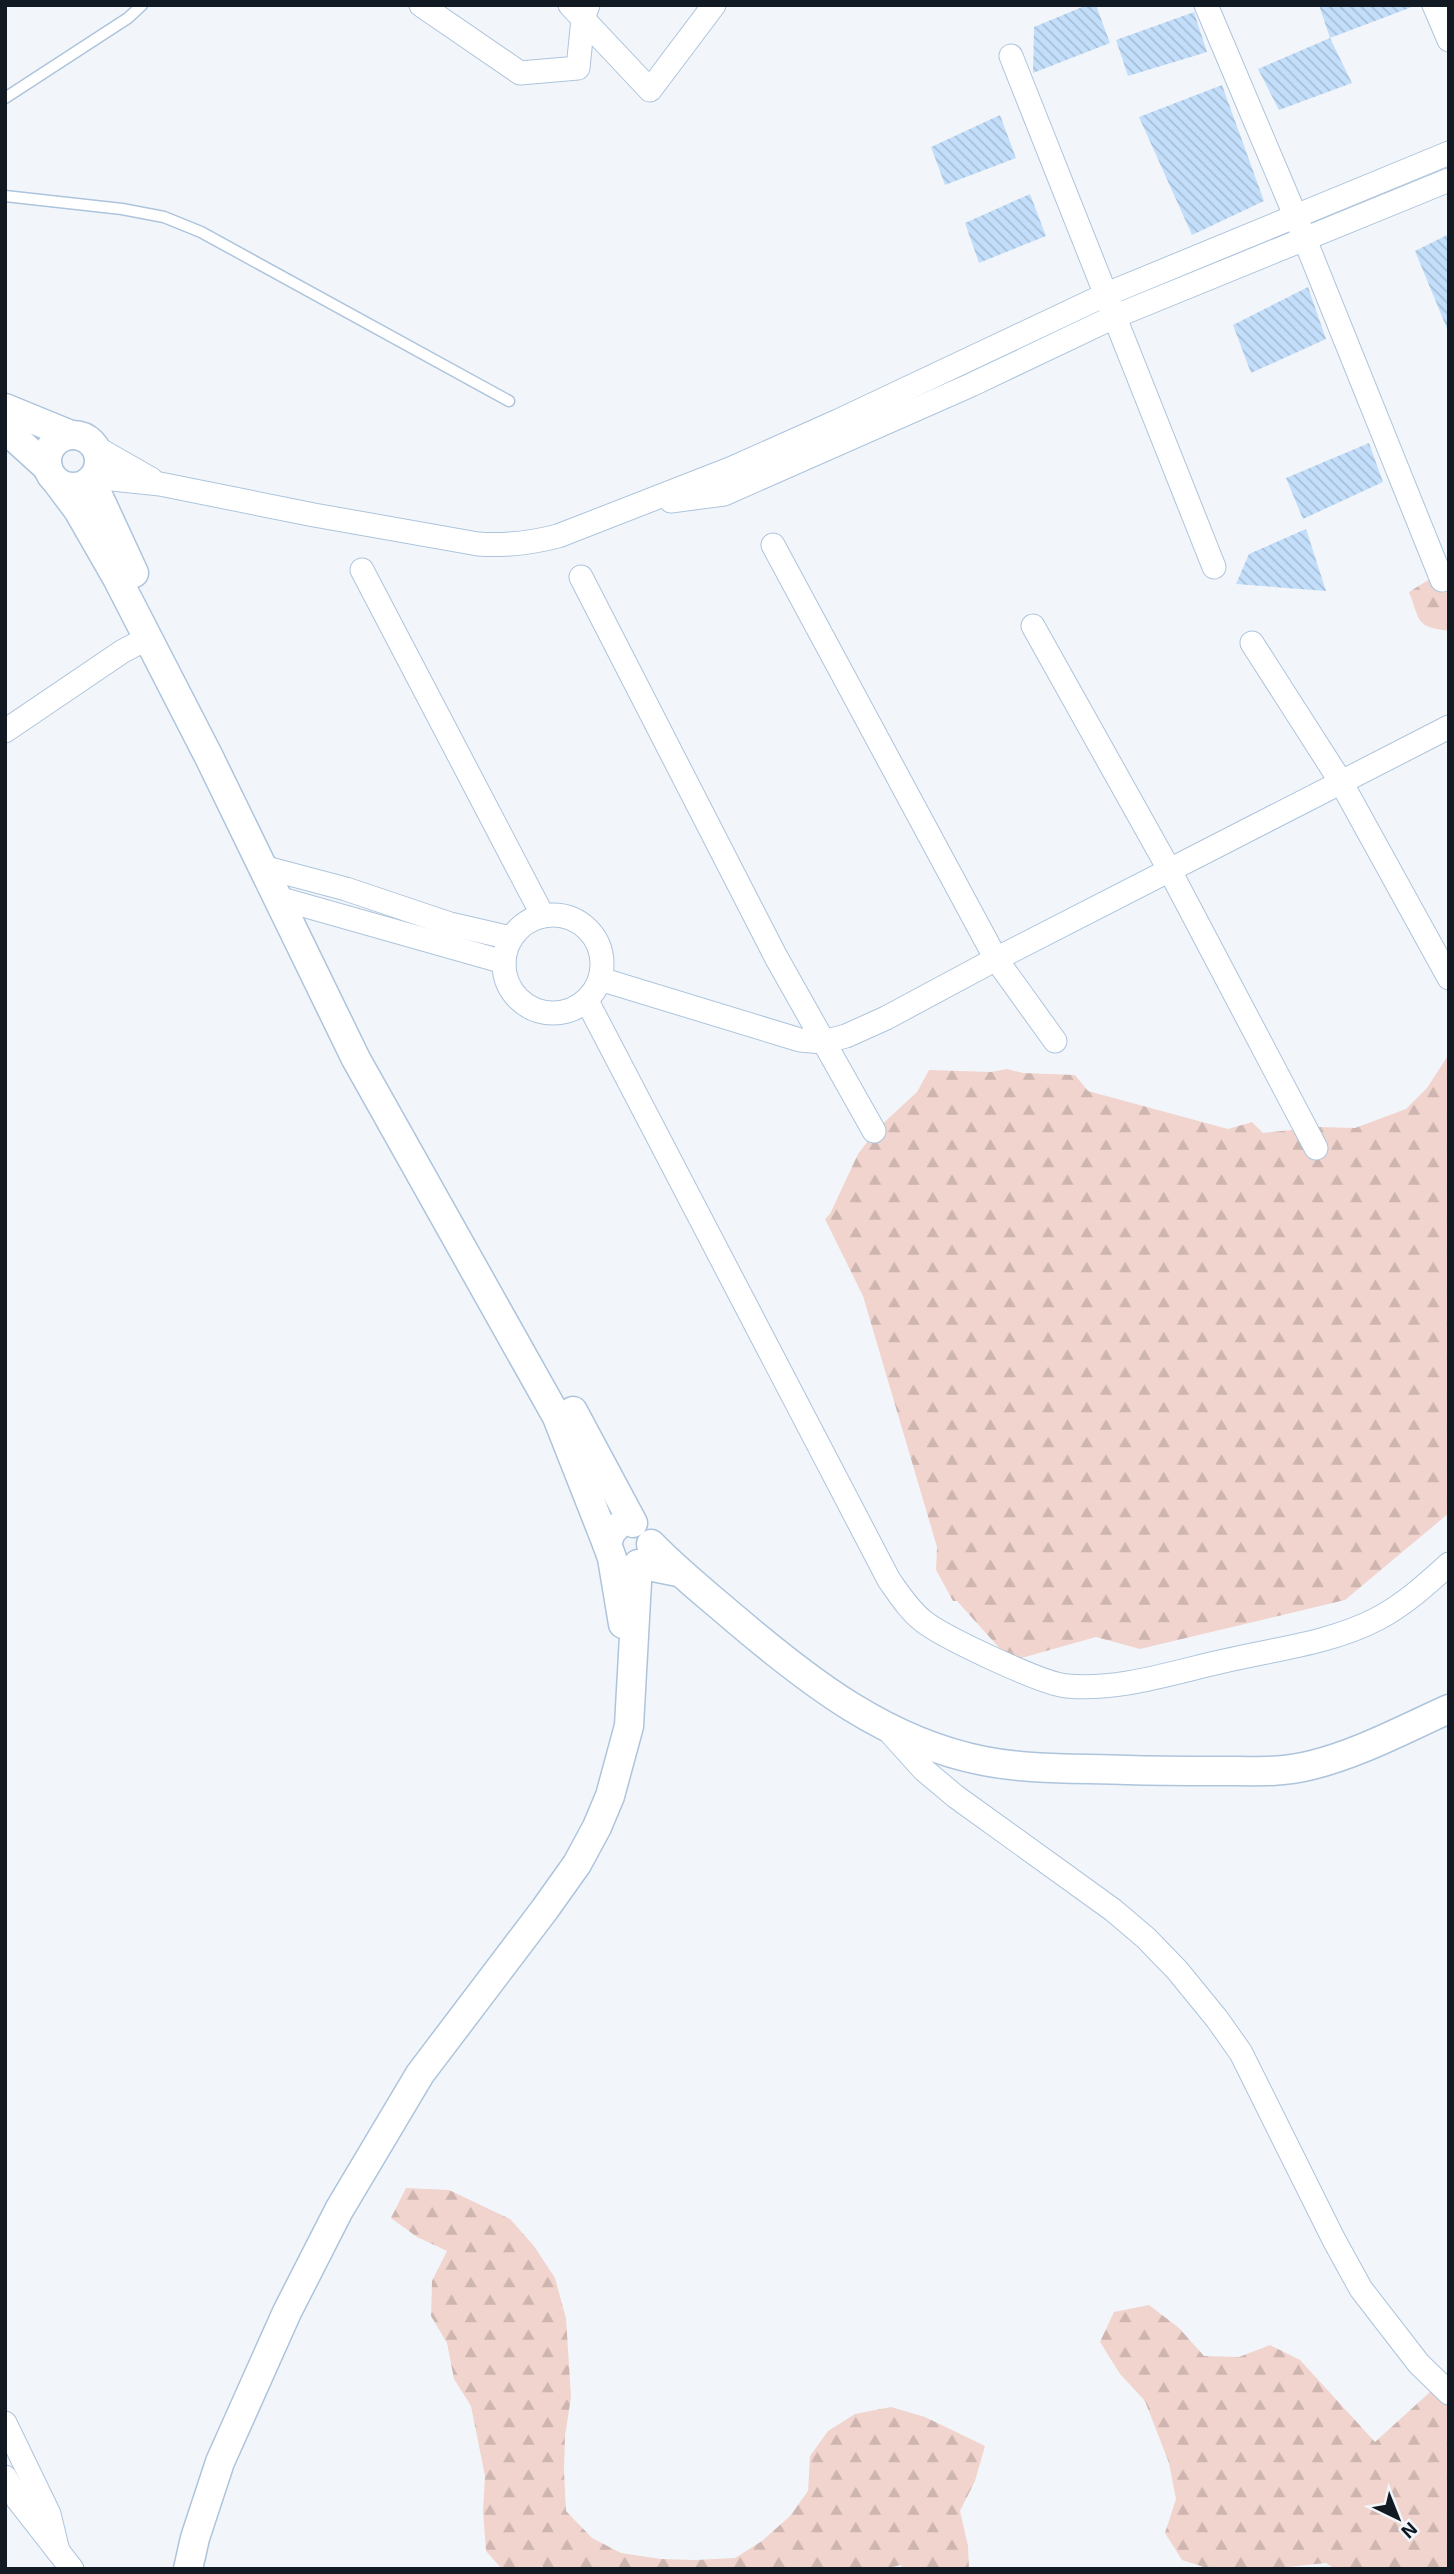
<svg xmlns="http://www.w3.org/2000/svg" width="1454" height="2574" viewBox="0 0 1454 2574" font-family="'Exo 2',sans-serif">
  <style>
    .forest { fill: url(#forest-firs) }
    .building { fill: url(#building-back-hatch) }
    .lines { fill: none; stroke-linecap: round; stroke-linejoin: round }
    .service-casing { stroke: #adc4dc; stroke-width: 13 }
    .minor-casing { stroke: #adc4dc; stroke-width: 25 }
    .tertiary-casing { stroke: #adc4dc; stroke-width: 31 }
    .service { stroke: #fff; stroke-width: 10 }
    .minor { stroke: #fff; stroke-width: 23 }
    .tertiary { stroke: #fff; stroke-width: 28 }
  </style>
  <defs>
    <pattern id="forest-firs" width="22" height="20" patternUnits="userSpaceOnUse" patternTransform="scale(1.75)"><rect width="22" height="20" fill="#f1d4cd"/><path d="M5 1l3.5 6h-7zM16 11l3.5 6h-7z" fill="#ceb5b0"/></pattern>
    <pattern id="building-back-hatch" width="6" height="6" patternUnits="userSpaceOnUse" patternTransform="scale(1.75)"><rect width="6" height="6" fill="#c3defa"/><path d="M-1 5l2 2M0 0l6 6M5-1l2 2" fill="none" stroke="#a6bed6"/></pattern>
  </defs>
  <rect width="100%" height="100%" fill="#f2f6fb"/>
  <g class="forest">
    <path d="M1441 572H1449V631C1415 626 1421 623 1409 592Z"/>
    <path d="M1449 1054V1513L1345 1600 1140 1649 1096 1637 1011 1661 957 1601H953L936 1570 937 1547 863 1296 825 1219 830 1214 858 1154 877 1129 917 1092 929 1070 991 1072 1007 1069 1023 1073 1075 1075 1088 1091 1228 1129 1252 1122 1263 1133 1320 1127 1355 1128 1406 1109 1427 1088Z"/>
    <path d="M406 2188 449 2190 510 2219 534 2246 555 2278 566 2318 571 2397 565 2436 564 2471 566 2511 592 2538 621 2553 661 2559 695 2560 735 2558 762 2541 790 2516 808 2491 810 2456 828 2431 855 2414 891 2407 925 2417 985 2446 975 2481 960 2511 968 2546 969 2569H902L901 2565 883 2569H545L542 2566 536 2569H502L486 2551 483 2511 485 2476 471 2406 454 2379 447 2343 431 2316 432 2281 447 2251 417 2237 391 2218Z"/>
    <path d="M1149 2305 1179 2328 1204 2356 1239 2357 1270 2345 1300 2360 1375 2442 1430 2392 1449 2397V2569H1335L1326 2563 1268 2569H1210L1182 2560 1165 2533 1176 2499 1169 2463 1145 2401 1120 2374 1100 2342 1114 2312Z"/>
  </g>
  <g class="building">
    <path d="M1087 5H1096L1110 43 1033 73 1034 27Z"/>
    <path d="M1319 5H1412V7L1330 38Z"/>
    <path d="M1194 12 1207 52 1128 76 1116 40Z"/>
    <path d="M1330 38 1352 83 1279 110 1258 69Z"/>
    <path d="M1222 85 1264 201 1192 235 1139 117Z"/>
    <path d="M1000 115 1016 158 945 185 931 147Z"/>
    <path d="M1030 194 1046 236 979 263 965 223Z"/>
    <path d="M1449 234V331H1448L1415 251Z"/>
    <path d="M1308 287 1326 339 1251 373 1233 325Z"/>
    <path d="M1369 443 1383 482 1303 519 1286 478Z"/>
    <path d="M1306 529 1326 591 1236 584 1249 554Z"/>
  </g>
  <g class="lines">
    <defs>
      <g id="service">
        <path d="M5 98 128 18 142 5"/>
        <path d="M5 196 122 209 164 217 201 232 509 401"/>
      </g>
      <g id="minor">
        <path d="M421 5 520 73 578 68 583 19 588 5"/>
        <path d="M570 5 650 90 714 5"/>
        <path d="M1206 5 1295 215 1442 580"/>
        <path d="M1434 5 1449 40"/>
        <path d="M1011 56 1214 567"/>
        <path d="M95 447 151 479"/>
        <path d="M93 477 160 484 314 515 478 544C506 546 531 543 558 536L730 469 838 421 1107 294 1449 153"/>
        <path d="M671 501 724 494 971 385 1116 316 1449 180"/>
        <path d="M773 545 996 959 1055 1041"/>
        <path d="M362 570 543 916"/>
        <path d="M581 577 776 957 874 1131"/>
        <path d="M1033 626 1170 871 1316 1148"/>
        <path d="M1252 643 1341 782 1449 978"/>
        <path d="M5 731 123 651 148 638"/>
        <path d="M263 867 346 889 450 924 511 938"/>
        <path d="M278 898 504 962"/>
        <circle cx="553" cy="964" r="49"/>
        <path d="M600 979 800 1040 823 1042 846 1036 886 1018 996 959 1449 727"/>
        <path d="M587 1001 889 1580C899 1594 909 1610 923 1621 943 1637 1042 1684 1067 1686 1119 1691 1174 1672 1224 1661 1275 1649 1331 1643 1377 1619 1404 1605 1427 1584 1449 1564"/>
        <path d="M887 1729 924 1770 955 1796 1113 1910 1146 1938 1177 1970 1217 2019 1241 2053 1334 2240 1361 2289 1419 2364 1449 2393"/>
        <path d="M5 2423 49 2514 58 2551"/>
        <path d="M5 2477 18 2500 72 2569"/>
      </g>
      <g id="tertiary">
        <path d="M5 408 71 435"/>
        <path d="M5 429 48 468"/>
        <circle cx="73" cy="461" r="26"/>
        <path d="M91 480 134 573"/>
        <path d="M57 482 78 510 117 578 209 757 356 1059 557 1417 607 1544"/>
        <path d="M573 1411 633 1523"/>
        <path d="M615 1528 611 1532 607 1544 612 1558 623 1624"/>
        <path d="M651 1544C677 1571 706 1594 734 1618 808 1681 886 1742 984 1761 1030 1770 1079 1768 1127 1770 1158 1771 1190 1771 1222 1771 1252 1771 1282 1773 1312 1765 1360 1753 1404 1729 1449 1709"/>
        <path d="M188 2569 195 2538 220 2462 287 2312 339 2210 420 2074 545 1909 577 1864 597 1827 610 1796 629 1726 638 1564 678 1572"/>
      </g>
    </defs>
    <use href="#service" class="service-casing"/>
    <use href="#minor" class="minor-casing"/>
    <use href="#tertiary" class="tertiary-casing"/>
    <use href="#service" class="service"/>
    <use href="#minor" class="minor"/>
    <use href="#tertiary" class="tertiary"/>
  </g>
  <rect width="1454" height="2574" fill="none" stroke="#111a22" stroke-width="14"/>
  <g transform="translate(1398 2518) rotate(137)" stroke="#f2f6fb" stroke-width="5" paint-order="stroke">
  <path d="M0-5L12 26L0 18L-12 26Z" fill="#111a22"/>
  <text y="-10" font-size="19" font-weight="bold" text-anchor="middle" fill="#111a22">N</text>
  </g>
</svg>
